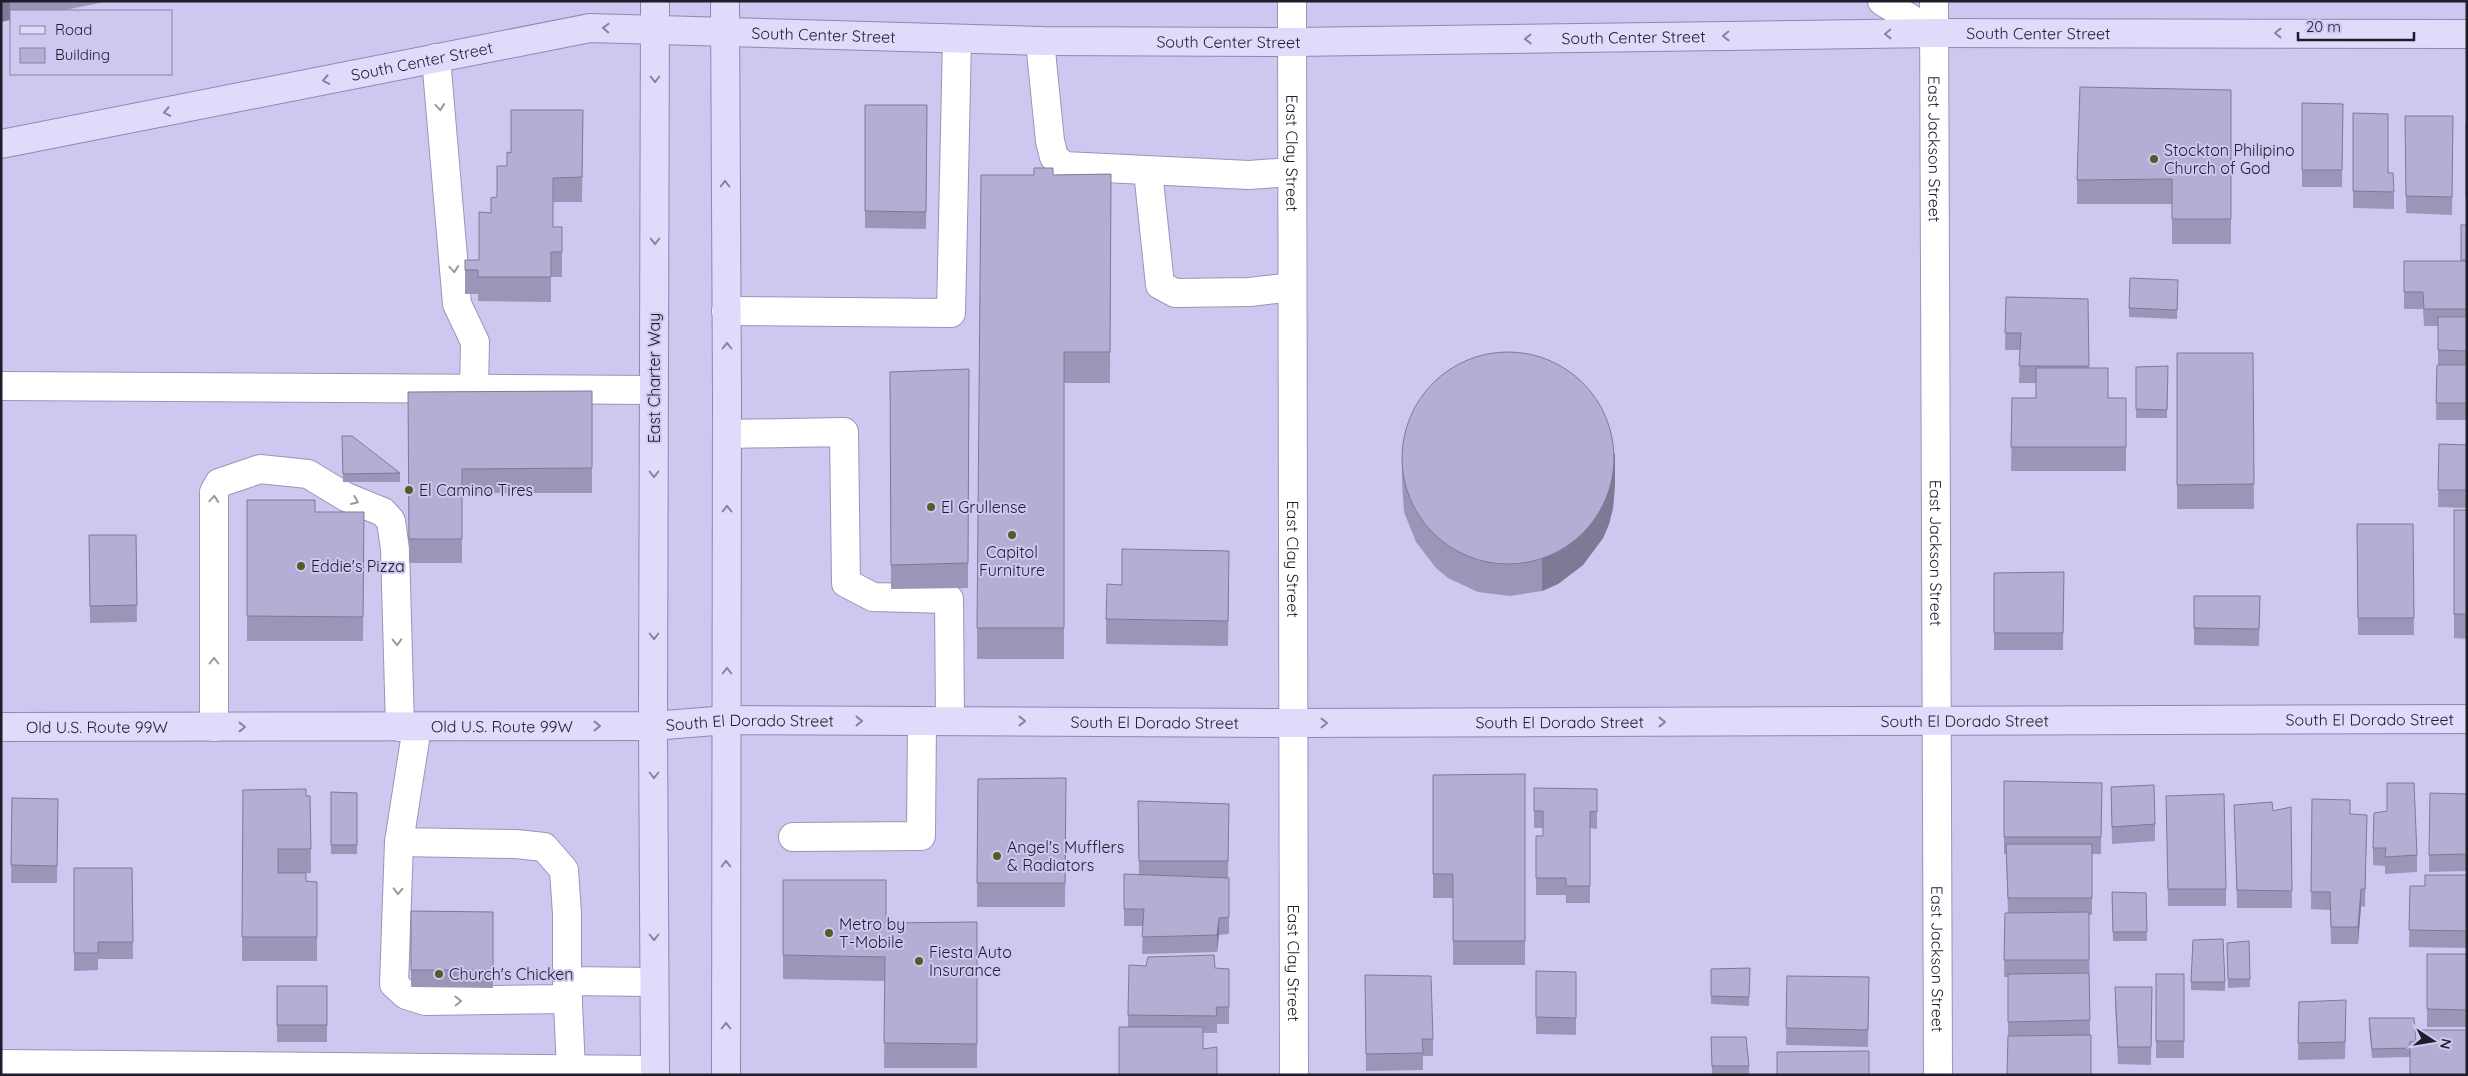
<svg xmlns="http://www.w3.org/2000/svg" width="2468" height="1076" viewBox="0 0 2468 1076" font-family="Quicksand,sans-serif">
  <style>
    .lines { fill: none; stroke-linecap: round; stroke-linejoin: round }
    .minor-casing { stroke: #9a94ba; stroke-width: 30 }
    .major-casing { stroke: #8f87b0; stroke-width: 30 }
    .minor { stroke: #fff; stroke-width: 28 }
    .major { stroke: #e0dafb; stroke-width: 28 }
    .wall { fill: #9b96b7 }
    .shaded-wall { fill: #7e7a95 }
    .building { fill: #b4aed5; stroke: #7e7a95 }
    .oneway { stroke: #89849d }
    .oneway2 { stroke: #9a99a0 }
    .poi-dot { fill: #565a27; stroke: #cec8f0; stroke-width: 2 }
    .labels { text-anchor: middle; stroke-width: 4; stroke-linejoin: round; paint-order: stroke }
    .street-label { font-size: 16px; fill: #1f1c2b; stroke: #cec8f0 }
    .poi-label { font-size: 16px; fill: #1f1c2b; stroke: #cec8f0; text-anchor: start }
  </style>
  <rect width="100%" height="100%" fill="#cec8f0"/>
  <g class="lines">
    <defs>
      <g id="minor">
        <path id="s1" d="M1292 1 1294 1075"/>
        <path d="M1882 1 1934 33"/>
        <path id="s2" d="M1934 1 1938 1075"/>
        <path d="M1040 41 1050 141 1054 157 1064 166 1249 175 1292 172"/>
        <path d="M436 58 457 304 475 342 474 388"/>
        <path d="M1148 171 1160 285 1175 293 1250 292 1292 287"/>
        <path d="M726 311 951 313 957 39"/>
        <path d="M1 386 654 390"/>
        <path d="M727 434 844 432 846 583 873 597 949 599 950 721"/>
        <path d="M214 727V492L219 483 260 469 308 474 346 497 383 512 391 521 395 549 400 727"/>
        <path d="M417 727 399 842 516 844 544 847 564 870 567 914V981L654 982"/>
        <path d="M793 837 921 836 922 721"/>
        <path d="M399 842 394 984 406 995 426 1001 568 999"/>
        <path d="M567 981 571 1070 575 1075"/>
        <path d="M1 1064 655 1070"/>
      </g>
      <g id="major">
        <path d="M655 1 653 726 655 1075"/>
        <path d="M725 1 727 395 726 1075"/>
        <path id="s3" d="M1 144 590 28 1040 41 1292 42 1934 33 2467 34"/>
        <path id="s4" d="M1 727 653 726 727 720 1292 723 2467 719"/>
      </g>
    </defs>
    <use href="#minor" class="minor-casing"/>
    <use href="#major" class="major-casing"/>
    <use href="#minor" class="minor"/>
    <use href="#major" class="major"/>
  </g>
  <g class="wall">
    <path d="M1 1H109L60 11H11V29L10 20Z"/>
    <path d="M2231 90V244H2172V204H2077V180Z"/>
    <path d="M2302 103 2343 104 2342 187H2302Z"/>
    <path d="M865 105H927L926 229 865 228Z"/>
    <path d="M583 110 582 202H553V227H562V277H551V302L478 301V294H465V260H479L491 213 497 197 511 153Z"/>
    <path d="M2353 113 2388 173 2394 192V209L2353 208Z"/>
    <path d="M2405 116H2453L2452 215 2406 213Z"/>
    <path d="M1034 168 1053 175 1111 174 1110 383H1064V659H977V628L1034 175Z"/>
    <path d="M2461 225H2467V420H2436L2437 365H2438V326H2424L2423 309H2404V261H2461Z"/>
    <path d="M2178 289 2177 319 2129 317V308Z"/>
    <path d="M2006 297 2088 299 2089 368 2108 398H2126V471H2011L2012 398H2036V383H2019L2020 350H2005Z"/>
    <path d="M2177 353H2253L2254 509H2177Z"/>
    <path d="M2168 366 2167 418H2136V367Z"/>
    <path d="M969 369 968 588 891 589 890 372Z"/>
    <path d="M592 391V493H462V563H409L408 392Z"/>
    <path d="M342 436 400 473V482H343Z"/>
    <path d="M2439 444 2467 445V508L2438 507Z"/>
    <path d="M1402 449 1615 484 1613 508 1609 524 1603 538 1583 565 1558 584 1542 591 1510 596 1478 592 1448 578 1436 568 1416 542 1404 512 1402 480Z"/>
    <path d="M247 500 315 512H364L363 641H247Z"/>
    <path d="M2454 510H2467V639L2454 638Z"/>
    <path d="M2357 524H2413L2414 635H2358Z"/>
    <path d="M89 535H136L137 622 90 623Z"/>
    <path d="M2064 572 2063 650H1994V573Z"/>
    <path d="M1229 576 1228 646 1106 644V619L1122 585Z"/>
    <path d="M2194 596H2260L2259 646 2194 645Z"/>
    <path d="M1525 774V965H1453V898H1433V775Z"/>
    <path d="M1066 778 1065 907H977L978 779Z"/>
    <path d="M2004 781 2102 783 2101 854H2092V915H2089L2090 1035 2008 1039V977H2004L2005 913H2008L2006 854H2004Z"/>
    <path d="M2387 783 2417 855V872L2385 874V866L2373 865V848L2387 811Z"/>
    <path d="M2111 787 2155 824V841L2112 844Z"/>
    <path d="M1534 788 1597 789V829L1590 828V903H1566V895H1536V836H1543V828H1534Z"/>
    <path d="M243 790 310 796 311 873H278L306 881 317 882V961H242Z"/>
    <path d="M331 792 357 793V854H331Z"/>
    <path d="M2467 794V871L2429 872V855Z"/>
    <path d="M2166 796 2226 889V906H2168Z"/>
    <path d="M12 798 58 799 57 883H11Z"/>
    <path d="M2312 799 2350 814 2367 815 2365 907 2361 906 2358 944H2331L2330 910 2311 909Z"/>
    <path d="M1138 801 1229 804 1228 878H1229V934L1219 935 1217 952 1142 954 1143 926H1124V874L1139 875Z"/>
    <path d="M2234 805 2273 811 2291 807 2292 908H2237Z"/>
    <path d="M74 868H132L133 959H98V970L74 971Z"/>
    <path d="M2467 875V948L2409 947 2410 886H2425Z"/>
    <path d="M783 880 886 923 977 922V1068H884L885 981 783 979Z"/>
    <path d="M2112 892 2146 893 2147 941H2113Z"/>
    <path d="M411 911 493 912V988L411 987Z"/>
    <path d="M2249 941 2250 987 2228 988 2227 943Z"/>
    <rect x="2427" y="954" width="40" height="73"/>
    <path d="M1146 966 1229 969V1024H1217V1033H1203L1128 1027V1015Z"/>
    <path d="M1750 968 1749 1006 1711 1004V969Z"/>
    <path d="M1536 971 1576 972V1035L1536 1034Z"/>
    <rect x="2156" y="974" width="28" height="84"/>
    <path d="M1365 975 1433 1039V1056H1423V1070L1366 1071Z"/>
    <path d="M1787 976 1869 994 1868 1047 1786 1045Z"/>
    <path d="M2191 982H2225V991L2191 990Z"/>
    <rect x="277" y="986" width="50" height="56"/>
    <path d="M2115 987H2152L2151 1065 2118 1064 2115 1004Z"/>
    <path d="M2299 1002 2346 1017 2345 1059 2298 1060Z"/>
    <path d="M2369 1018 2416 1042 2410 1057 2372 1058 2369 1027Z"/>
    <path d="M1711 1037 1749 1066V1075H1712Z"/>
  </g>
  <g class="shaded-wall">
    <path d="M1 1H10V20L1 22Z"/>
    <path d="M1615 453V484L1613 508 1609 524 1603 538 1583 565 1558 584 1542 591V560Z"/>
    <path d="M2361 889V906L2358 944V927Z"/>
    <path d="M1219 918V935L1217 952V935Z"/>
  </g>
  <g class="building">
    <path d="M2080 87 2231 90V219H2172V179L2077 180Z"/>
    <path d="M2302 103 2343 104 2342 170H2302Z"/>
    <path d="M865 105H927L926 212 865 211Z"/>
    <path d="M511 110H583L582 177 553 178V227H562V252H551V277H478V270H465V260H479V212L491 213V198L497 197V166H507V152L511 153Z"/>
    <path d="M2353 113 2388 114V173H2393L2394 192 2353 191Z"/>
    <path d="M2405 116H2453L2452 197 2406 196Z"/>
    <rect x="2466" y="125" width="1" height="69"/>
    <path d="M1034 168H1053V175L1111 174 1110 352H1064V628H977L981 175H1034Z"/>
    <rect x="2461" y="225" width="6" height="35"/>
    <path d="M2404 261H2467V309H2424L2423 292H2404Z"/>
    <path d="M2130 278 2178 280 2177 310 2129 308Z"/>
    <path d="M2006 297 2088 299 2089 366H2019L2021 333H2005Z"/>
    <path d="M2438 317H2467V351L2438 350Z"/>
    <circle cx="1508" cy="458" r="106"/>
    <path d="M2177 353H2253L2254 484 2177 485Z"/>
    <path d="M2437 365H2467V403H2436Z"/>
    <path d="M2168 366 2167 410 2136 409V367Z"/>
    <path d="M2036 368H2108V398H2126V447H2011L2012 398H2036Z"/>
    <path d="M969 369 968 563 891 565 890 372Z"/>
    <path d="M592 391V468L462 469V539H409L408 392Z"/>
    <path d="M342 436H352L400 473 343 474Z"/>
    <path d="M2439 444 2467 445V490H2438Z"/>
    <path d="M247 500H315V512H364L363 617 247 616Z"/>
    <rect x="2454" y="510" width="13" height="104"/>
    <path d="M2357 524H2413L2414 618H2358Z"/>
    <path d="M89 535H136L137 605 90 606Z"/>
    <path d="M1122 549 1229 551 1228 621 1106 619 1107 584 1122 585Z"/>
    <path d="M2064 572 2063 633H1994V573Z"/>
    <path d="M2194 596H2260L2259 629 2194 628Z"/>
    <path d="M1525 774V941H1453V874H1433V775Z"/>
    <path d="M1066 778 1065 883H977L978 779Z"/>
    <path d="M2004 781 2102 783 2101 837H2004Z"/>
    <path d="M2387 783H2414L2417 855 2385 857 2386 848H2373L2374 813 2387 811Z"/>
    <path d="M2154 785 2155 824 2112 827 2111 787Z"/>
    <path d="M1534 788 1597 789V812L1590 811V886H1566V878H1536V836H1543V811H1534Z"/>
    <path d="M306 789V796H310L311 849H278V873H306V881L317 882V937H242L243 790Z"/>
    <path d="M331 792 357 793V845H331Z"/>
    <path d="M2430 793 2467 794V854L2429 855Z"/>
    <path d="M2224 794 2226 889H2168L2166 796Z"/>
    <path d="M12 798 58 799 57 866 11 865Z"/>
    <path d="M2312 799 2350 800V814L2367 815 2365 889H2361L2358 927H2331L2330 892H2311Z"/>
    <path d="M1138 801 1229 804 1228 861H1139Z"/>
    <path d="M2272 802 2273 811 2291 807 2292 891 2237 890 2234 805Z"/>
    <path d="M2006 844H2092V898H2008Z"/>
    <path d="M74 868H132L133 942H98V953H74Z"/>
    <path d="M1124 874 1229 878V917L1219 918 1217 935 1142 937 1144 909H1124Z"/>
    <path d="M2425 875H2467V931L2409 930 2410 886H2425Z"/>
    <path d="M783 880H886V923L977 922V1044L884 1043 885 957 783 955Z"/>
    <path d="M2112 892 2146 893 2147 932H2113Z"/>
    <path d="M411 911 493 912V970H411Z"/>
    <path d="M2089 912V960H2004L2005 913Z"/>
    <path d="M2223 939 2225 982H2191L2193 940Z"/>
    <path d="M2249 941 2250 979H2228L2227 943Z"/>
    <path d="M2427 954H2467V1010L2427 1009Z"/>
    <path d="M1214 955 1215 968 1229 969V1007H1216L1217 1016 1128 1015 1129 965 1146 966 1148 957Z"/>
    <path d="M1750 968 1749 997 1711 996V969Z"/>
    <path d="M1536 971 1576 972V1018L1536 1017Z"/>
    <path d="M2089 973 2090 1020 2008 1022V974Z"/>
    <rect x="2156" y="974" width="28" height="67"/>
    <path d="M1365 975 1431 976 1433 1039H1422L1423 1053 1366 1054Z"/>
    <path d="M1787 976 1869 977 1868 1030 1786 1028Z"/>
    <rect x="277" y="986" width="50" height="39"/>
    <path d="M2115 987H2152L2151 1047H2118Z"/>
    <path d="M2346 1000 2345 1042 2298 1043 2299 1002Z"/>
    <path d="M2369 1018H2414L2416 1042H2410V1048L2372 1049Z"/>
    <path d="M1119 1027H1203V1049L1217 1047V1075H1119Z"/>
    <path d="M2419 1030H2467V1075H2410V1042L2419 1041Z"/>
    <path d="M2091 1035V1075H2007L2008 1036Z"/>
    <path d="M1711 1037H1746L1749 1066H1712Z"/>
    <path d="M1869 1051V1075H1777V1052Z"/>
  </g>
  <defs><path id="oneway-chevron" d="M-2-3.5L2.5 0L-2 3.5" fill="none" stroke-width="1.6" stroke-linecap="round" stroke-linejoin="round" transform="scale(1.25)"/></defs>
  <g class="oneway">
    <use href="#oneway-chevron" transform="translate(606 28) rotate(-178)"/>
    <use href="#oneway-chevron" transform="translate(2278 33) rotate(-180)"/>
    <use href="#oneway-chevron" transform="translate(1888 34) rotate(179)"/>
    <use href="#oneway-chevron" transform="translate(1726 36) rotate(179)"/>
    <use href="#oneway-chevron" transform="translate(1528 39) rotate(179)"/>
    <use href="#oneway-chevron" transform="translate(655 79) rotate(90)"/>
    <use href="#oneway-chevron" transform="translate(326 80) rotate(169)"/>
    <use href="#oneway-chevron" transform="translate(167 112) rotate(169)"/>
    <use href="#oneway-chevron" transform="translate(725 184) rotate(-90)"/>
    <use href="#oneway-chevron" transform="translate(655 241) rotate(90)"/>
    <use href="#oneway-chevron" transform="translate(727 346) rotate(-90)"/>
    <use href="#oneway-chevron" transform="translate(654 474) rotate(90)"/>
    <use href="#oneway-chevron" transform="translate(727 509) rotate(-90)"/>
    <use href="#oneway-chevron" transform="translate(654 636) rotate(90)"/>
    <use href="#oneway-chevron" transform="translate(727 671) rotate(-90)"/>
    <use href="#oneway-chevron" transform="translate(859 721)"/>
    <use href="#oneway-chevron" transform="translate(1022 721)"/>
    <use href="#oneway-chevron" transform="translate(1662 722)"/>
    <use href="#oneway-chevron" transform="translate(1324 723)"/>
    <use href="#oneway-chevron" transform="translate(597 726)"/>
    <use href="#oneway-chevron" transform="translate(242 727)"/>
    <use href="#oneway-chevron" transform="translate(654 775) rotate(90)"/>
    <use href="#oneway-chevron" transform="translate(726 864) rotate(-90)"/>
    <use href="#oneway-chevron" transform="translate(654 937) rotate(90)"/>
    <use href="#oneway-chevron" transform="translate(726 1026) rotate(-90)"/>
  </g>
  <g class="oneway2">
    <use href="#oneway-chevron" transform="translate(440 107) rotate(85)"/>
    <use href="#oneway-chevron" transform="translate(454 269) rotate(85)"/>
    <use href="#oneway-chevron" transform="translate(214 499) rotate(-85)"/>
    <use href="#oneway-chevron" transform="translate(355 501) rotate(23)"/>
    <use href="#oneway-chevron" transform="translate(397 642) rotate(88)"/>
    <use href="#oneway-chevron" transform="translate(214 661) rotate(-90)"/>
    <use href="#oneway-chevron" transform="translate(398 891) rotate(92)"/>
    <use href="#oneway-chevron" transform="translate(458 1001) rotate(-1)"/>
  </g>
  <g class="poi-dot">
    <circle cx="2154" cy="159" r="5"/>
    <circle cx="409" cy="490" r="5"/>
    <circle cx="931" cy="507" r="5"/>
    <circle cx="1012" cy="535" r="5"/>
    <circle cx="301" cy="566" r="5"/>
    <circle cx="997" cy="856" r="5"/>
    <circle cx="829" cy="933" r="5"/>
    <circle cx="919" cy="961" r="5"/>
    <circle cx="439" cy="974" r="5"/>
  </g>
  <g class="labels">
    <g class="street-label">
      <text dy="6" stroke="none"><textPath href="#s3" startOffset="2049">South Center Street</textPath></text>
      <text dy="6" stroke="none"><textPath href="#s3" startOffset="834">South Center Street</textPath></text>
      <text dy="6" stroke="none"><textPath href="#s3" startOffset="1644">South Center Street</textPath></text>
      <text dy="6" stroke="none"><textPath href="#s3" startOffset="1239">South Center Street</textPath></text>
      <text dy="6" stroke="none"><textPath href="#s3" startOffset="429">South Center Street</textPath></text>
      <text dy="6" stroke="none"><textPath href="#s2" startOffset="148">East Jackson Street</textPath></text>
      <text dy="6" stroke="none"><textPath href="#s1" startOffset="152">East Clay Street</textPath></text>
      <text transform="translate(654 378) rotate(-90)" y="6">East Charter Way</text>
      <text dy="6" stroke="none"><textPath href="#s2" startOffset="552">East Jackson Street</textPath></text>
      <text dy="6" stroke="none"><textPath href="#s1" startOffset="558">East Clay Street</textPath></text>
      <text dy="6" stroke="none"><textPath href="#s4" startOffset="2369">South El Dorado Street</textPath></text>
      <text dy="6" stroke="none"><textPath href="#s4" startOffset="1964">South El Dorado Street</textPath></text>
      <text dy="6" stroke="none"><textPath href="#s4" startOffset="1154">South El Dorado Street</textPath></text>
      <text dy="6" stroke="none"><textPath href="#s4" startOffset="1559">South El Dorado Street</textPath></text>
      <text dy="6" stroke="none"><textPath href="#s4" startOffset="749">South El Dorado Street</textPath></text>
      <text dy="6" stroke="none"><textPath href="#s4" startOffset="501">Old U.S. Route 99W</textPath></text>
      <text dy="6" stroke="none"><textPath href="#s4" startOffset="96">Old U.S. Route 99W</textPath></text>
      <text dy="6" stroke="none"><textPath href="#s2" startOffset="958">East Jackson Street</textPath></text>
      <text dy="6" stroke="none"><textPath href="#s1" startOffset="962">East Clay Street</textPath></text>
    </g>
    <g class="poi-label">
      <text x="2164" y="156">Stockton Philipino<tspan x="2164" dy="18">Church of God</tspan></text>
      <text x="419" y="496">El Camino Tires</text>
      <text x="941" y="513">El Grullense</text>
      <text x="1012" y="558" text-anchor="middle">Capitol<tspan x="1012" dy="18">Furniture</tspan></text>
      <text x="311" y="572">Eddie's Pizza</text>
      <text x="1007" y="853">Angel's Mufflers<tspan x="1007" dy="18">&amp; Radiators</tspan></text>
      <text x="839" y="930">Metro by<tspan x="839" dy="18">T-Mobile</tspan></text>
      <text x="929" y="958">Fiesta Auto<tspan x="929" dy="18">Insurance</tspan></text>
      <text x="449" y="980">Church's Chicken</text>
    </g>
  </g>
  <rect width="2468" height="1076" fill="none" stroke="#1f1c2b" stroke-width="5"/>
  <rect x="10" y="10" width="162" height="65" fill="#cec8f0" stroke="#8883a1"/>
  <rect x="20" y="26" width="25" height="8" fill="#e0dafb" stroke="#8883a1"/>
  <text x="55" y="35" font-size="15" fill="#1f1c2b">Road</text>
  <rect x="20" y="48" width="25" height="15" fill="#b4aed5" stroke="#8883a1"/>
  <text x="55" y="60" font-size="15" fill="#1f1c2b">Building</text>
  <g transform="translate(2433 1041) rotate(102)" stroke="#cec8f0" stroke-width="4" paint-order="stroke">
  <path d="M0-4L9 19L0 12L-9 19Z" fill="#1f1c2b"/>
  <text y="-8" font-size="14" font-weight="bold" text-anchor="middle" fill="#1f1c2b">N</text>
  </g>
  <path d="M2298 32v8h116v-8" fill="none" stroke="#1f1c2b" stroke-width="2.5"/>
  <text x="2306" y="32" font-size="15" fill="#1f1c2b" stroke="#cec8f0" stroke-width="4" paint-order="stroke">20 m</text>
</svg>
